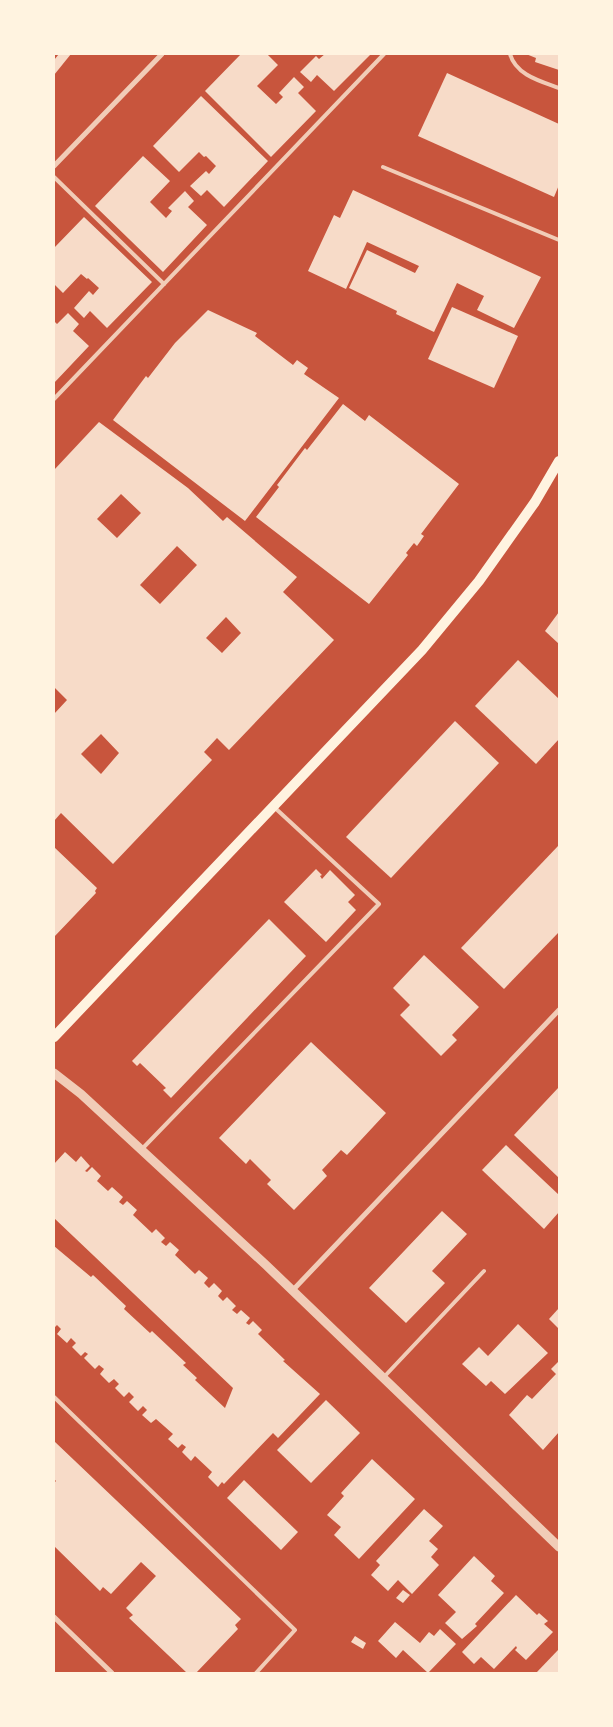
<svg xmlns="http://www.w3.org/2000/svg" width="613" height="1727" viewBox="0 0 613 1727" font-family="'Space Grotesk',sans-serif">
  <style>
    .building { fill: #f7dbc8; fill-rule: evenodd }
    .lines { fill: none; stroke-linecap: round; stroke-linejoin: round }
    .service { stroke: #f1ccb7; stroke-width: 4 }
    .minor { stroke: #f1ccb7; stroke-width: 5 }
    .tertiary { stroke: #f1ccb7; stroke-width: 9 }
    .secondary { stroke: #fff3e0; stroke-width: 10 }
  </style>
  <rect width="100%" height="100%" fill="#c8553d"/>
  <g class="building">
    <path d="M59 54H71L54 75V60Z"/>
    <path d="M241 54H267L278 65 257 86 276 104 283 97 279 93 294 77 304 87 298 93 316 111 271 157 205 91Z"/>
    <path d="M325 54H371L334 91 317 75 311 82 300 72 316 56 319 59Z"/>
    <path d="M526 54H559V70L535 62 536 58Z"/>
    <path d="M447 73 559 124V185L554 197 418 136Z"/>
    <path d="M201 96 268 161 224 207 207 190 201 196 190 186 206 171 209 174 216 166 206 156 204 157 199 152 179 172 153 146Z"/>
    <path d="M143 156 170 181 150 202 166 218 172 211 168 208 185 191 194 201 188 207 207 225 163 272 95 206Z"/>
    <path d="M353 190 541 277 514 328 477 310 484 296 457 283 434 332 396 314 397 311 349 288 367 250 415 273 419 266 367 242 346 289 308 271 334 215 340 218Z"/>
    <path d="M84 217 152 282 107 328 90 311 84 318 74 308 89 291 93 295 99 288 88 278 87 279 81 274 63 293 54 284V248Z"/>
    <path d="M452 307 518 336 494 388 428 359Z"/>
    <path d="M208 310 257 333 255 336 293 365 297 360 308 368 304 374 339 398 245 521 113 420 146 376 148 378 175 343Z"/>
    <path d="M68 313 79 324 73 331 89 346 54 383V321L57 324Z"/>
    <path d="M343 404 365 421 369 415 459 484 421 534 424 536 417 546 414 543 406 553 408 555 369 604 256 517 279 487 277 485 305 448 307 450Z"/>
    <path d="M99 422 188 488 223 521 227 517 297 577 283 592 334 640 229 750 217 738 204 752 212 760 113 864 61 813 54 821V714L67 700 54 687V470ZM121 494 141 513 117 538 97 519ZM177 546 197 565 160 604 140 585ZM226 617 241 633 222 653 206 638ZM101 734 119 753 101 774 81 754Z"/>
    <path d="M559 612V644L545 631Z"/>
    <path d="M518 660 559 699V739L536 764 475 706Z"/>
    <path d="M455 721 499 763 391 878 346 837Z"/>
    <path d="M559 845V932L504 989 461 948Z"/>
    <path d="M54 847 97 888 95 891 96 893 54 937Z"/>
    <path d="M316 869 322 875 320 876 322 879 330 870 355 895 348 902 356 910 326 942 284 902Z"/>
    <path d="M269 919 306 956 171 1098 163 1090 166 1088 140 1063 137 1066 132 1061Z"/>
    <path d="M424 955 479 1007 452 1035 457 1040 441 1056 400 1015 410 1005 393 988Z"/>
    <path d="M311 1042 386 1113 347 1155 341 1150 322 1170 327 1176 294 1210 267 1184 271 1180 250 1159 246 1164 219 1138Z"/>
    <path d="M559 1087V1178L514 1135Z"/>
    <path d="M506 1145 559 1195V1212L544 1229 482 1170Z"/>
    <path d="M65 1152 76 1162 81 1156 90 1166 85 1171 87 1172 92 1167 101 1176 97 1181 108 1191 112 1187 123 1197 119 1202 123 1205 127 1201 137 1210 133 1215 152 1233 156 1229 165 1238 161 1242 166 1246 170 1242 179 1250 175 1255 195 1274 199 1270 208 1278 204 1283 209 1288 214 1283 222 1291 218 1296 223 1301 227 1297 236 1306 232 1310 237 1314 241 1310 250 1318 246 1323 249 1325 253 1321 262 1330 258 1334 285 1360 283 1361 320 1394 278 1438 273 1433 224 1484 222 1482 218 1487 208 1477 212 1472 195 1456 191 1461 182 1452 186 1447 182 1444 178 1448 168 1439 173 1434 156 1419 151 1423 142 1415 147 1410 143 1406 138 1411 129 1402 134 1397 129 1392 124 1397 115 1388 119 1384 114 1379 109 1383 100 1374 104 1369 99 1365 95 1369 84 1358 88 1354 85 1352 81 1356 72 1347 76 1343 71 1338 67 1343 57 1334 61 1329 57 1325 54 1328V1246L91 1277 93 1275 126 1306 124 1309 150 1333 152 1331 186 1363 183 1365 197 1378 195 1380 225 1408 233 1388 54 1218V1164Z"/>
    <path d="M442 1211 467 1234 432 1271 445 1283 406 1323 369 1288Z"/>
    <path d="M559 1308V1329L549 1319Z"/>
    <path d="M518 1324 548 1353 505 1394 491 1381 486 1386 462 1364 479 1347 488 1356Z"/>
    <path d="M559 1361V1432L543 1450 509 1415 527 1395 532 1399 556 1374 551 1369Z"/>
    <path d="M326 1400 360 1433 311 1483 277 1450Z"/>
    <path d="M54 1441 241 1619 235 1625 238 1629 196 1673H187L129 1618 133 1615 126 1608 156 1576 141 1562 111 1594 103 1587 100 1591 54 1546V1483L56 1481 54 1479Z"/>
    <path d="M372 1459 415 1499 359 1559 334 1535 341 1527 327 1515 344 1496 341 1493Z"/>
    <path d="M244 1480 298 1532 281 1550 227 1498Z"/>
    <path d="M424 1509 443 1526 429 1541 438 1549 431 1557 439 1565 412 1594 398 1580 388 1591 371 1575 380 1565 376 1561Z"/>
    <path d="M474 1556 495 1576 491 1581 504 1593 475 1624 477 1626 462 1639 445 1623 456 1612 438 1595Z"/>
    <path d="M403 1590 410 1595 403 1603 396 1598Z"/>
    <path d="M516 1595 537 1615 539 1613 548 1621 544 1624 553 1632 526 1660 515 1650 517 1648 516 1646 494 1669 481 1657 474 1664 462 1652Z"/>
    <path d="M395 1622 420 1643 429 1632 434 1636 440 1629 456 1644 428 1673 403 1650 396 1658 378 1641Z"/>
    <path d="M355 1636 366 1643 363 1649 351 1642Z"/>
    <path d="M559 1649V1673H536Z"/>
  </g>
  <g class="lines">
    <g class="service">
      <path d="M510 54C516 75 540 81 559 88"/>
      <path d="M383 167 559 240"/>
      <path d="M54 177 164 284"/>
      <path d="M54 399 384 54"/>
      <path d="M142 1149 379 904 274 807"/>
      <path d="M383 1378 484 1271"/>
      <path d="M54 1397 295 1630 256 1673"/>
    </g>
    <g class="minor">
      <path d="M54 166 162 54"/>
      <path d="M293 1290 559 1010"/>
      <path d="M54 1617 112 1673"/>
    </g>
    <path class="tertiary" d="M54 1073 81 1094 266 1265 559 1547"/>
    <path class="secondary" d="M54 1037 422 650 479 581 535 502 559 461"/>
  </g>
  <rect width="613" height="1727" fill="none" stroke="#fff3e0" stroke-width="110"/>
</svg>
